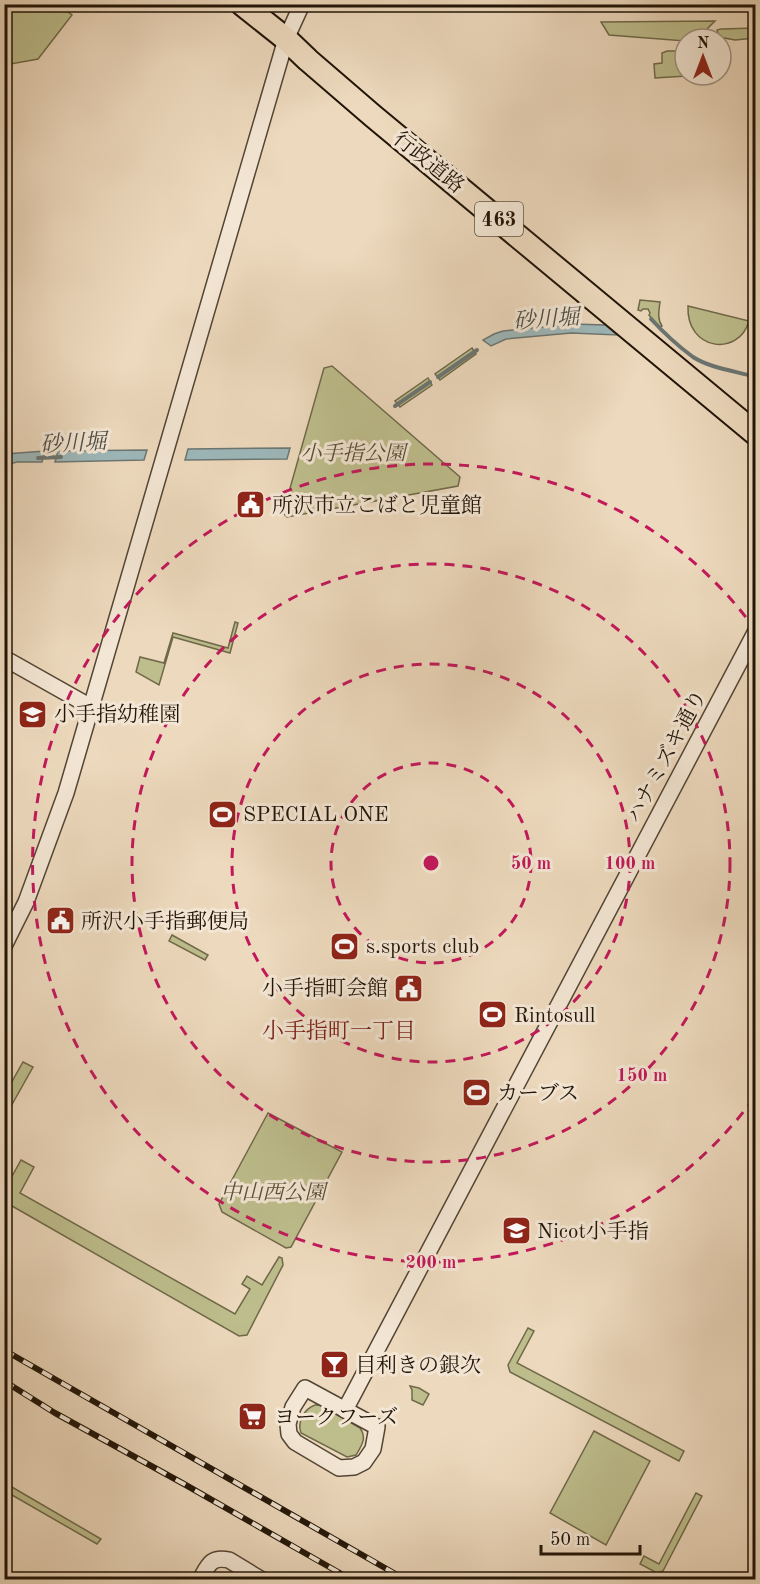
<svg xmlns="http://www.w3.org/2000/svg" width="760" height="1584" viewBox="0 0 760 1584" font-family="'Old Standard TT','Noto Serif JP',serif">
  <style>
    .green { fill: #bebe8d; stroke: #6f694a; stroke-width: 1.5 }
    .water { fill: #9db8bb; stroke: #6b7673; stroke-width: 1.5 }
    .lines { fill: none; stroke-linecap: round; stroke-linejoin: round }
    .stream { stroke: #6b7673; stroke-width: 4 }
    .minor-casing { stroke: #534534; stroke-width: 18 }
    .highway-casing { stroke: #201407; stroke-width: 26 }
    .minor { stroke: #f3e6d4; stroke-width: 15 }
    .highway { stroke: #edd9bd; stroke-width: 22 }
    .rail-casing { stroke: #201407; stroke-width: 6 }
    .rail { stroke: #f3e6d4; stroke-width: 4; stroke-dasharray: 11; stroke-linecap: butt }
    .ring { fill: none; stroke: #c2185b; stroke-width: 3; stroke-dasharray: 10 8 }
    .labels { text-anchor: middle; stroke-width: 6; stroke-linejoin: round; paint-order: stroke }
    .shield { fill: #f3e6d4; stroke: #5f5344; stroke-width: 1.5 }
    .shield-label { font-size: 20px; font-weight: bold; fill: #201407 }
    .street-label { font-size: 21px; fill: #201407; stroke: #f3e6d4 }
    .park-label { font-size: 21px; font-style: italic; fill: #575036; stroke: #f3e6d4 }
    .poi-label { font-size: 21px; fill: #201407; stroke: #f3e6d4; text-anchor: start }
    .water-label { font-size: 22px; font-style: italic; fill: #4c4d46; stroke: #f3e6d4 }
    .neighbourhood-label { font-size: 22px; fill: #7a1f14; stroke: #f3e6d4 }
    .centre { fill: #c2185b; stroke: #f3e6d4; stroke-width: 3 }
    .ring-label { font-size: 18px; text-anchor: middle; font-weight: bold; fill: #c2185b; stroke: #f3e6d4; stroke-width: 6; stroke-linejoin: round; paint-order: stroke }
  </style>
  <rect width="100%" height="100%" fill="#edd9bd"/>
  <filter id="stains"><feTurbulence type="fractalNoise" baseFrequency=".00333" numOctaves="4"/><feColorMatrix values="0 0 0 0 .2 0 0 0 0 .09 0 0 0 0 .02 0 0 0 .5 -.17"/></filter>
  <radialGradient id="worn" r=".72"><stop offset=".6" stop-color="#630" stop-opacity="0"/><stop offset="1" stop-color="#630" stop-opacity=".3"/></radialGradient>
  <g class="green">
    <path d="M9 4 59 5 72 15 38 59 11 64 5 35V6Z"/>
    <path d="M715 21 708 28 703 39H685V41L609 35 601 22Z"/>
    <path d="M755 28V38L735 40 719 37 717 30 721 29Z"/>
    <path d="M667 51H685V75H703L655 78 654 64 662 63V53Z"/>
    <path d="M640 300 660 302C659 310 657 319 662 326L660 327 649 315 650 313 648 309H643L641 311 638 310Z"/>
    <path d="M688 306 749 321C739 357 686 351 688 306Z"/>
    <path d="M472 348 476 354 440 380 435 374Z"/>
    <path d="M332 366 460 477 458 486 287 517 283 513 324 368Z"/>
    <path d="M428 378 432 385 400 407 395 401Z"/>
    <path d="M235 622 238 623 230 653 173 637 159 685 136 672 140 657 164 663 173 633 228 648Z"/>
    <path d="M172 935 208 955 205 960 169 941Z"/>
    <path d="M23 1062 33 1067 5 1117V1094Z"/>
    <path d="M268 1113 342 1152 291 1247 286 1248 222 1212 219 1204Z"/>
    <path d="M21 1160 34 1167 20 1193 235 1314 250 1289 242 1284 247 1276 262 1285 279 1257 282 1258 283 1265 247 1335 239 1336 5 1202V1189Z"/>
    <path d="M528 1328 534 1331 517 1363 684 1451 679 1461 510 1372 508 1365Z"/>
    <path d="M410 1386 419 1388 429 1394 423 1405 412 1400V1390Z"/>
    <path d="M315 1405H321L360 1428C367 1438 362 1445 356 1455L347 1457 301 1433C297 1422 304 1409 315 1405Z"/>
    <path d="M594 1431 650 1461 606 1545 550 1513Z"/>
    <path d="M5 1483 101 1539 97 1544 5 1491Z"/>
    <path d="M696 1493 702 1496 663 1571 657 1573 640 1564 644 1556 659 1564Z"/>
  </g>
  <g class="water">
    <path d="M572 324 606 325 617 335 571 333 506 339 491 346 483 340 494 334 503 331Z"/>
    <path d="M290 448 287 459 185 460 188 449Z"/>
    <path d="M147 450 144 460 55 462 58 451Z"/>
    <path d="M45 451 42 462H17L5 465V454Z"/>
  </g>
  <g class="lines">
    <g class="stream">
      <path d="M651 319C663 332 678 346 693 357 710 368 735 371 756 377"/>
      <path d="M438 377 477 350"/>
      <path d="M395 406 430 382"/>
      <path d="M38 458 61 457"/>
    </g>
    <defs>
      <g id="minor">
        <path d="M4 658 91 707"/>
        <path d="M4 946 26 902 66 793 286 39 302 4"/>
        <path d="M305 1388 377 1427 373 1449 364 1462 354 1467 339 1468 295 1442 289 1434 288 1424 293 1407Z"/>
        <path d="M345 1410 756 631"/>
        <path d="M200 1580C208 1566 210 1556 229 1560L262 1580"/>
      </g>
      <path id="highway" d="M242 4 286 39 308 60 373 116 756 434"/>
    </defs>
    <use href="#minor" class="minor-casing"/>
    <use href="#highway" class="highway-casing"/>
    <use href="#minor" class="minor"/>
    <use href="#highway" class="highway"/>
    <defs>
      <g id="rail">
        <path d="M4 1350 406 1580"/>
        <path d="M4 1381 55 1413 184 1484 352 1580"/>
      </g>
    </defs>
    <use href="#rail" class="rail-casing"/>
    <use href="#rail" class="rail"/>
  </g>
  <g class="ring">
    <circle cx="431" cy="863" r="100"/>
    <circle cx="431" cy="863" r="199"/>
    <circle cx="431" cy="863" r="299"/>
    <path d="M754 1098A399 399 0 1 1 754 628"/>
  </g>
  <defs>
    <symbol id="civic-square" viewBox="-11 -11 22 22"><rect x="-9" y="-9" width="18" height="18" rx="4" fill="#8f2418" stroke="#f3e6d4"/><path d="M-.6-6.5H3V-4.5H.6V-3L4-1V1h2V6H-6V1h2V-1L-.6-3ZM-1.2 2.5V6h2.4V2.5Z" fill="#fff"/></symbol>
    <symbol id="school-square" viewBox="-11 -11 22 22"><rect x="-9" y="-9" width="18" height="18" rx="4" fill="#8f2418" stroke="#f3e6d4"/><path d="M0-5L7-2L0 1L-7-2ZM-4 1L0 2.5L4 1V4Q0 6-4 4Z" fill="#fff"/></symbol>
    <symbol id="stadium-square" viewBox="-11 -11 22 22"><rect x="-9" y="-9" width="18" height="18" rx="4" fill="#8f2418" stroke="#f3e6d4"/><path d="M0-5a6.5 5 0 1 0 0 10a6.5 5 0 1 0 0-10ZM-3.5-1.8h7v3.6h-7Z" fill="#fff"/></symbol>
    <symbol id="bar-square" viewBox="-11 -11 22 22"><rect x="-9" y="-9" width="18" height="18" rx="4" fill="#8f2418" stroke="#f3e6d4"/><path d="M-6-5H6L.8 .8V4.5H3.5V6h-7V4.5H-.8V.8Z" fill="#fff"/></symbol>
    <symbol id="supermarket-square" viewBox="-11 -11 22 22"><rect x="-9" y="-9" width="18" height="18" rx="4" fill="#8f2418" stroke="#f3e6d4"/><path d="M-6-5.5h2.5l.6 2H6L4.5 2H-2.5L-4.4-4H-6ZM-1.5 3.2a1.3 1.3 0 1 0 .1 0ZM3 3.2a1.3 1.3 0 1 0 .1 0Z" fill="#fff"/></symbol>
  </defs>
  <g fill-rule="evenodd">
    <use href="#civic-square" x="234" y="488" width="33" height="33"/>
    <use href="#school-square" x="16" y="698" width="33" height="33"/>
    <use href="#stadium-square" x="206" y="798" width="33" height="33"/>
    <use href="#civic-square" x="44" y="904" width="33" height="33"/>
    <use href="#stadium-square" x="328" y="930" width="33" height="33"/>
    <use href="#civic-square" x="392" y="972" width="33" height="33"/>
    <use href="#stadium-square" x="476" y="998" width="33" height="33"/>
    <use href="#stadium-square" x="460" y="1076" width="33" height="33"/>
    <use href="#school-square" x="500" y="1214" width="33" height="33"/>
    <use href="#bar-square" x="318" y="1348" width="33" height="33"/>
    <use href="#supermarket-square" x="236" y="1400" width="33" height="33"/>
  </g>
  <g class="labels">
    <rect class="shield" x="475" y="202" width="48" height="34" rx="4.5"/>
    <g class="shield-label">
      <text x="499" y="226">463</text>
    </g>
    <g class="street-label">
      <text transform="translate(429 162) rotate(39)" y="7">行政道路</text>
      <text transform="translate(666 756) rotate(-62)" y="7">ハナミズキ通り</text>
    </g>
    <g class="park-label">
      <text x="353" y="460">小手指公園</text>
      <text x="273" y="1199">中山西公園</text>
    </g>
    <g class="poi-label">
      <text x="272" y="512">所沢市立こばと児童館</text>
      <text x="54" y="721">小手指幼稚園</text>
      <text x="243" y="821">SPECIAL ONE</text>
      <text x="81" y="928">所沢小手指郵便局</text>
      <text x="366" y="953">s.sports club</text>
      <text x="388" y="995" text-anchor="end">小手指町会館</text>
      <text x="514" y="1022">Rintosull</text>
      <text x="497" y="1100">カーブス</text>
      <text x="537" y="1238">Nicot小手指</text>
      <text x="355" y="1372">目利きの銀次</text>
      <text x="274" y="1424">ヨークフーズ</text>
    </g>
    <g class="water-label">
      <text transform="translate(546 318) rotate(-4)" y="8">砂川堀</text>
      <text transform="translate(73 442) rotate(-3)" y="8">砂川堀</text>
    </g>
    <g class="neighbourhood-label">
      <text x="339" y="1038">小手指町一丁目</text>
    </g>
  </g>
  <circle cx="431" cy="863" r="9" class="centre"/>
  <g class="ring-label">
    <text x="531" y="869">50 m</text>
    <text x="630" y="869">100 m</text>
    <text x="642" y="1081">150 m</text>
    <text x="431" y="1268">200 m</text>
  </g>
  <rect width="760" height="1584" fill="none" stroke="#edd9bd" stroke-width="24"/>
  <rect x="6" y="6" width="748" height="1572" fill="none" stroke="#201407" stroke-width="3"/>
  <rect x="12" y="12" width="736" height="1560" fill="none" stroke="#201407" stroke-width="1.5"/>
  <g transform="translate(703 57)"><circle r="28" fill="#f3e6d4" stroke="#9f9282" stroke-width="1.5"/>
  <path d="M0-4.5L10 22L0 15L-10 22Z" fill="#8f2418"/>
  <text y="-9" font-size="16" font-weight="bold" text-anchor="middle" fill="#201407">N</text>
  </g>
  <path d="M541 1545v9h99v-9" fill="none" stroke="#201407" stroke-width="3"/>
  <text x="550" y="1545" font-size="18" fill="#201407" stroke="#f3e6d4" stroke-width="4.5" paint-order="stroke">50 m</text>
  <rect width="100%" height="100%" filter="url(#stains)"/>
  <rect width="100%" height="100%" fill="url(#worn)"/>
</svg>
